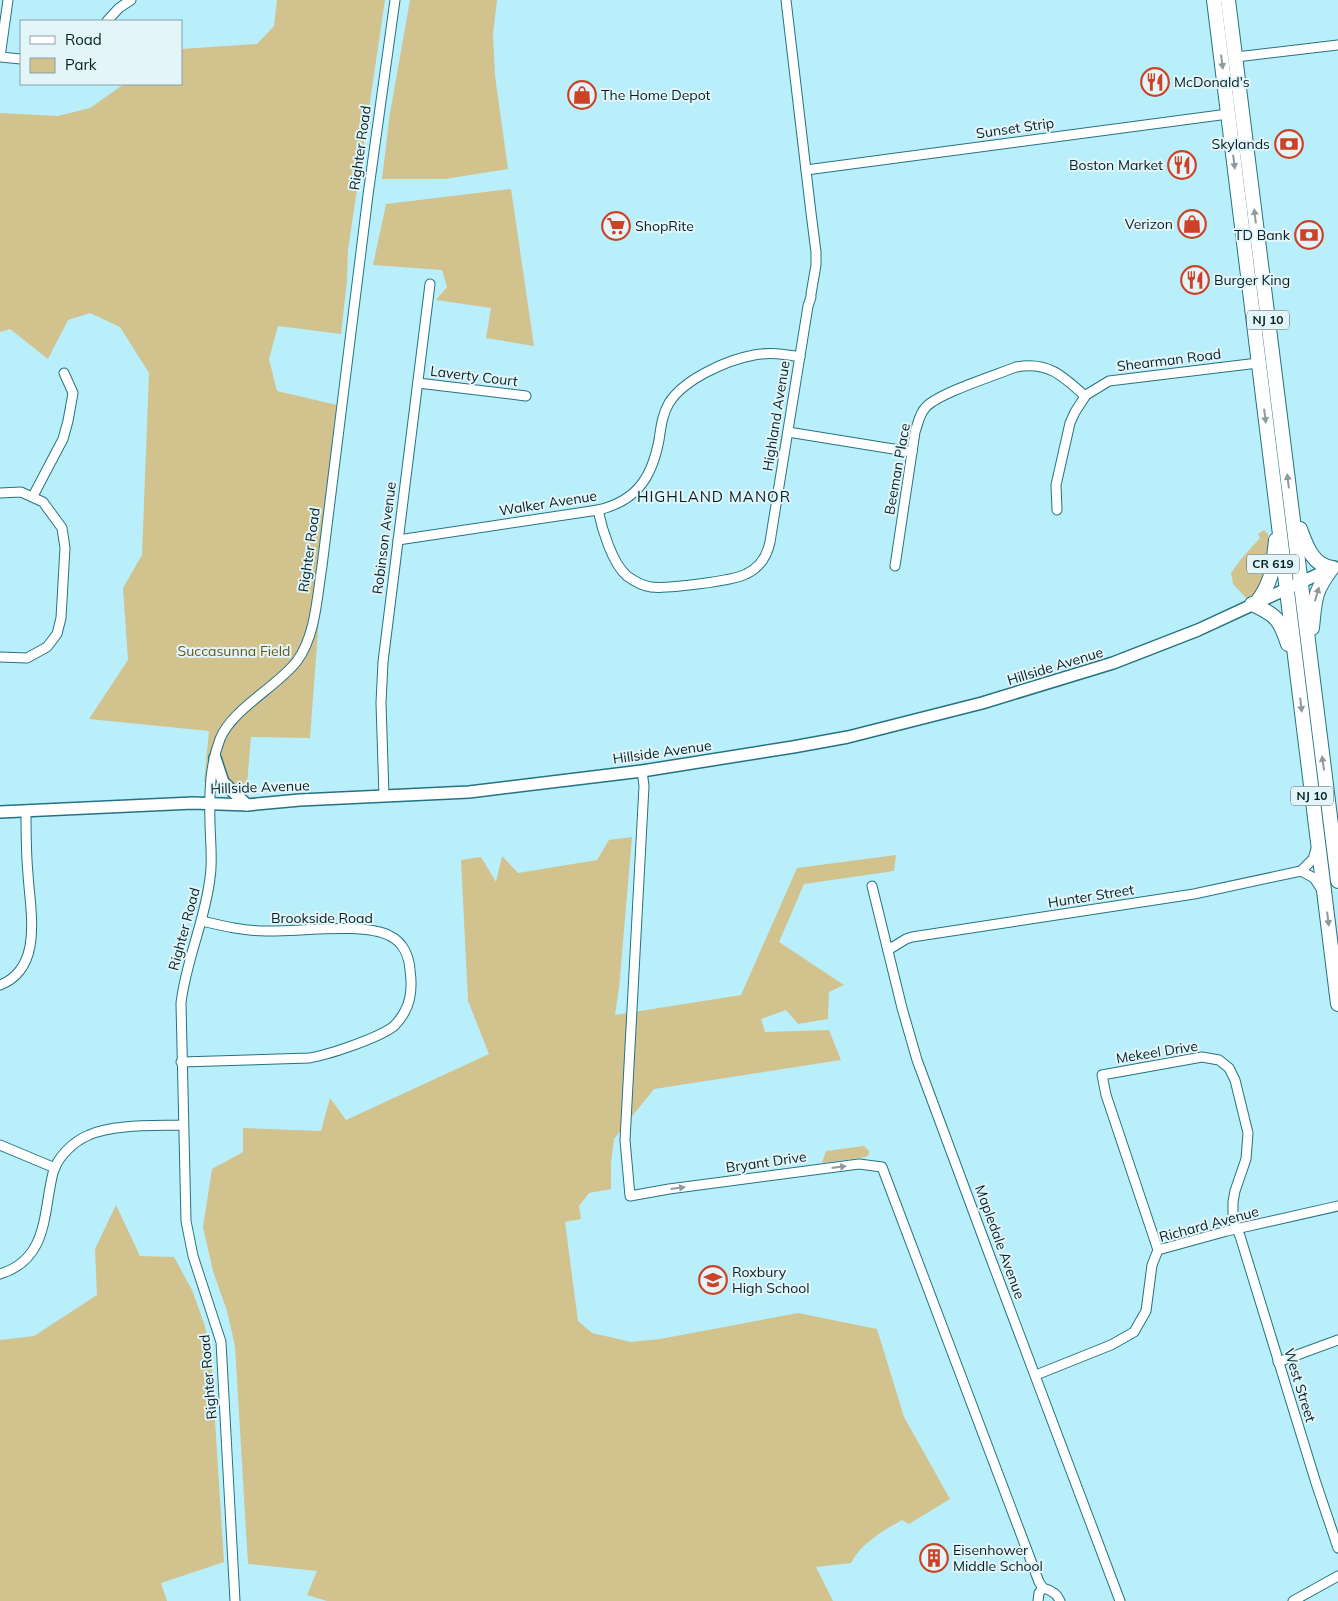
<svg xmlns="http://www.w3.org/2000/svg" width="1338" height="1601" viewBox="0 0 1338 1601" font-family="Mulish,sans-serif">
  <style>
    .green { fill: #d1c28e }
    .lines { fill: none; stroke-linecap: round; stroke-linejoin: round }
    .minor-casing { stroke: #257382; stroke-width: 11 }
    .major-casing { stroke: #257382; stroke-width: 14 }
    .highway-casing { stroke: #257382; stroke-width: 16 }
    .minor { stroke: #fff; stroke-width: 9 }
    .major { stroke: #fff; stroke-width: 11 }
    .highway { stroke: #fff; stroke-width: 14 }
    .oneway { fill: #8d9b9e }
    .labels { text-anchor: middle; stroke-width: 4; stroke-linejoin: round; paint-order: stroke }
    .shield { fill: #e4f5f9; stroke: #456166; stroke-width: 1 }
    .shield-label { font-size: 12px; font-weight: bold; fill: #012127 }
    .poi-label { font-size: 14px; fill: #012127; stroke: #e4f5f9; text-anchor: start }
    .street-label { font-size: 14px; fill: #012127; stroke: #e4f5f9 }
    .park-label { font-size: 14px; fill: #675611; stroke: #e4f5f9 }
    .neighbourhood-label { font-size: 15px; letter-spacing: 1px; fill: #012127; stroke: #e4f5f9 }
  </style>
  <rect width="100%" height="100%" fill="#b9effb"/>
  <g class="green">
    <path d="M277 0H385L348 250 347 280 341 334 278 326 269 359 277 391 337 405 333 432 310 738 251 737 247 784 204 782 209 731 89 719 128 660 123 588 142 555 149 373 120 327 90 313 68 320 48 359 10 329 0 332V113L58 116 90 108 124 84H181V49L257 44 274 26Z"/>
    <path d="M410 0H497L493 34 495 76 508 169 445 179H382L390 113Z"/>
    <path d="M511 189 534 346 486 338 491 308 436 300 447 287 442 270 373 265 386 204Z"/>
    <path d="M1264 530 1268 534 1269 573 1256 594 1246 598 1233 584 1231 573 1241 559 1260 538 1258 534Z"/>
    <path d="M632 837 619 988 615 1015 741 995 797 868 896 855 894 871 804 884 779 942 844 985 829 992 828 1019 798 1024 786 1010 761 1019 765 1032 829 1030 841 1060 654 1089 614 1139 611 1163V1189L589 1193 579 1206 581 1219 565 1222 578 1321 592 1333 631 1342 660 1339 798 1313 877 1329 904 1417 950 1499 909 1524 902 1520C884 1530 860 1544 851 1563L816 1567 833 1601H327L307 1595 317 1571 248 1564 235 1346 227 1311 213 1271 203 1227 212 1169 243 1152V1128L321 1131 330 1098 346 1120 489 1054 468 1001 461 860 481 857 496 882 502 856 518 873 597 860 609 840Z"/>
    <path d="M864 1146 869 1151V1154L866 1157 822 1163 826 1151Z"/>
    <path d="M116 1205 140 1256 174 1257 192 1290 205 1326 211 1358 224 1562 161 1583 167 1601H0V1340L34 1336 97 1295 95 1249Z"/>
  </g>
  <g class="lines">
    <defs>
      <g id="minor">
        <path d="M8 0 0 57 21 59"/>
        <path d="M786 0 811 213 816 252V265L811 294"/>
        <path d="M107 21 119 8 131 0"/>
        <path d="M1236 57 1338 45"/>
        <path d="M806 170 1228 114"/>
        <path d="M418 383 526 396"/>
        <path d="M788 432 912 452"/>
        <path d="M0 493 21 492 43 502 62 528 65 548 61 618 57 634 47 647 27 658 0 657"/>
        <path d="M33 496 63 439 68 421 73 393 64 373"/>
        <path d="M598 510C602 529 612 563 627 576 634 581 642 586 651 587 666 589 733 581 746 574 759 568 767 556 770 542L808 306 811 297"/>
        <path d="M1057 510 1056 485 1070 423 1075 412 1086 395 1109 381 1258 363"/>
        <path d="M398 540 598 510C637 501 652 477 659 440 661 427 662 415 669 403 684 379 727 360 754 355 770 352 784 354 800 357"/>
        <path d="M895 566 915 432C918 424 919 414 926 407 939 393 996 375 1016 367 1048 361 1063 376 1085 396"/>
        <path d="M642 771 644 786 625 1140 630 1196 669 1189 859 1164 882 1167 1039 1582 1043 1588C1051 1590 1057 1593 1060 1601"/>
        <path d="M384 796 381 703 383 662 430 284"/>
        <path d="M1301 871 1314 878 1322 890"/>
        <path d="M872 886 902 1008 917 1060 988 1251 1120 1601"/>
        <path d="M888 950 906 939 912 937 1194 894 1301 871 1313 859 1316 849"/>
        <path d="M0 985C44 968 30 910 28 874 26 853 26 832 26 811"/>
        <path d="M181 1062 309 1058C328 1055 379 1038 394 1026 398 1022 403 1015 405 1011 412 998 412 984 410 970 409 956 403 942 390 936 364 922 297 932 266 931 244 931 223 926 202 921"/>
        <path d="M0 1145 55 1168"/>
        <path d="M1158 1250 1106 1095 1102 1075 1202 1057 1219 1060 1229 1068 1235 1080 1248 1133 1246 1159 1235 1191 1233 1202V1220L1240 1236 1316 1483 1338 1548"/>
        <path d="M0 1274C49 1259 43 1212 53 1173 57 1157 74 1141 89 1135 113 1124 156 1126 183 1125"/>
        <path d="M1278 1362 1338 1340"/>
        <path d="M1036 1375 1111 1345 1134 1332 1146 1311 1152 1265 1158 1250 1227 1231 1338 1206"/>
        <path d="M235 1601 221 1342 193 1256 186 1221 181 1003C186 960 205 921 210 878 213 859 210 840 210 821 209 793 210 765 220 739 232 709 277 687 297 661 316 635 317 596 322 566L368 195 395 0"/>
        <path d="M1038 1601 1039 1593 1043 1588"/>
        <path d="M1293 1601 1338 1576"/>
      </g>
      <g id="major">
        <path d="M215 758 223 782 247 805"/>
        <path d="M0 812 193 803 247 805 300 800 469 792 642 771 793 747 848 737 982 703 1113 663 1198 630 1334 567"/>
      </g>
      <g id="highway">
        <path d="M1214 0 1338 1004"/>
        <path d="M1228 0 1338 881"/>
        <path d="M1300 529C1306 545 1312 565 1332 568 1314 592 1315 598 1312 628"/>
        <path d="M1257 602C1273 581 1273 566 1276 540"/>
        <path d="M1252 604C1276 615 1280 619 1288 644"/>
      </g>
    </defs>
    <use href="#minor" class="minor-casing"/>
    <use href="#major" class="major-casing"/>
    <use href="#highway" class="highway-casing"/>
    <use href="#minor" class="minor"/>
    <use href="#major" class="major"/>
    <use href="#highway" class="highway"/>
  </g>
  <defs><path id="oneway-solid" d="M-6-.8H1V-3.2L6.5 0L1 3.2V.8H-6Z" transform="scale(1.25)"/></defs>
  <g class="oneway">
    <use href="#oneway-solid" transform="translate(1222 62) rotate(83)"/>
    <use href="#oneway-solid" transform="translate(1234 162) rotate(83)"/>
    <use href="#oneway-solid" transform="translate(1255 216) rotate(-97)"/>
    <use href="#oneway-solid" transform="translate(1265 416) rotate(83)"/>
    <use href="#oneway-solid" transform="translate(1288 481) rotate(-97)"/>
    <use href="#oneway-solid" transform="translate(1317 594) rotate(-74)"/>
    <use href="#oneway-solid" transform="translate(1301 705) rotate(83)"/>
    <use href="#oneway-solid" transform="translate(1323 763) rotate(-98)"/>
    <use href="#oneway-solid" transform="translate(1328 919) rotate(83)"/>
    <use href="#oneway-solid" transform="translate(839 1167) rotate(-7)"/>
    <use href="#oneway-solid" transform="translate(678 1188) rotate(-7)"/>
  </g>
  <defs>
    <symbol id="restaurant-ring" viewBox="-11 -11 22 22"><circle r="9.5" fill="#e4f5f9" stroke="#cd4226" stroke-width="1.5"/><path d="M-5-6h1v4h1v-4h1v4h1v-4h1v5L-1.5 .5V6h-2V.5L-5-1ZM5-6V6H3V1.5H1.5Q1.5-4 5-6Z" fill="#cd4226"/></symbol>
    <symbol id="shop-ring" viewBox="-11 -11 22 22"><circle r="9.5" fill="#e4f5f9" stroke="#cd4226" stroke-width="1.5"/><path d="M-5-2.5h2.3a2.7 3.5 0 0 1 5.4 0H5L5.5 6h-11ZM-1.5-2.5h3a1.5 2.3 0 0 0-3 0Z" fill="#cd4226"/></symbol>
    <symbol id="bank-ring" viewBox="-11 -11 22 22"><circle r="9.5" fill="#e4f5f9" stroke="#cd4226" stroke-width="1.5"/><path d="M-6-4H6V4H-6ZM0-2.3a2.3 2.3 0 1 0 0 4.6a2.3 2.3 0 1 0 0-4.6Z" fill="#cd4226"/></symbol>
    <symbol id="supermarket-ring" viewBox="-11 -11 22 22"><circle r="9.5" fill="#e4f5f9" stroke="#cd4226" stroke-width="1.5"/><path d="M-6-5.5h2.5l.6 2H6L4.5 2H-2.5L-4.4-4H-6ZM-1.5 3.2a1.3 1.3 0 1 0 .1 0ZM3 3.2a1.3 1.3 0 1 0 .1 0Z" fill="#cd4226"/></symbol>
    <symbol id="school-ring" viewBox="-11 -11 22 22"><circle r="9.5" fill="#e4f5f9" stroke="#cd4226" stroke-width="1.5"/><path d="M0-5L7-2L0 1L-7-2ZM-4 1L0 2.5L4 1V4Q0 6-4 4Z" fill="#cd4226"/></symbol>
    <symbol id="building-ring" viewBox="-11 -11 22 22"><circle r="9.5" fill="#e4f5f9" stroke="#cd4226" stroke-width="1.5"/><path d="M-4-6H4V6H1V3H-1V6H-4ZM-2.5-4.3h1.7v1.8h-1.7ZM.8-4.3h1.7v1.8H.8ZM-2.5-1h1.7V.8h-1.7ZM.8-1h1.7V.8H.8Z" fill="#cd4226"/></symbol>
  </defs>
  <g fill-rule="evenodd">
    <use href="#restaurant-ring" x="1139" y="66" width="32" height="32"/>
    <use href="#shop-ring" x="566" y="79" width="32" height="32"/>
    <use href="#bank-ring" x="1273" y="128" width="32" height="32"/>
    <use href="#restaurant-ring" x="1166" y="149" width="32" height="32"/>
    <use href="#shop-ring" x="1176" y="208" width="32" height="32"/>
    <use href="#supermarket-ring" x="600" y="210" width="32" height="32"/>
    <use href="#bank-ring" x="1293" y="219" width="32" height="32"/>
    <use href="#restaurant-ring" x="1179" y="264" width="32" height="32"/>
    <use href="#school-ring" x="697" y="1264" width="32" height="32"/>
    <use href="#building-ring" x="918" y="1542" width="32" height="32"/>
  </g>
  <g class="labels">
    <g class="shield">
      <rect x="1247" y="310.5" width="42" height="19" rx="4"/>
      <rect x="1247" y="554.5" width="52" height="19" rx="4"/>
      <rect x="1291" y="786.5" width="42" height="19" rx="4"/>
    </g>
    <g class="shield-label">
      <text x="1268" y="324">NJ 10</text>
      <text x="1273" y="568">CR 619</text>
      <text x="1312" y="800">NJ 10</text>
    </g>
    <g class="poi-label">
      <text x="1174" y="87">McDonald's</text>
      <text x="601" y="100">The Home Depot</text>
      <text x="1270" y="149" text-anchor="end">Skylands</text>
      <text x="1163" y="170" text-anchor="end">Boston Market</text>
      <text x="1173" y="229" text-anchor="end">Verizon</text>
      <text x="635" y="231">ShopRite</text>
      <text x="1290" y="240" text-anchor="end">TD Bank</text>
      <text x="1214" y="285">Burger King</text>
      <text x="732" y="1277">Roxbury<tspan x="732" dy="16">High School</tspan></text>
      <text x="953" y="1555">Eisenhower<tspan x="953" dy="16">Middle School</tspan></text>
    </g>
    <g class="street-label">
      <text transform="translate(1015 128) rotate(-8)" y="5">Sunset Strip</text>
      <text transform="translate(360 148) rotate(-82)" y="5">Righter Road</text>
      <text transform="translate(1169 360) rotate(-7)" y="5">Shearman Road</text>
      <text transform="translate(474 376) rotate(7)" y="5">Laverty Court</text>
      <text transform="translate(776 416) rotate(-81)" y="5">Highland Avenue</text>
      <text transform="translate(897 469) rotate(-80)" y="5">Beeman Place</text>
      <text transform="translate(548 503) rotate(-9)" y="5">Walker Avenue</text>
      <text transform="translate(384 538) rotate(-83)" y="5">Robinson Avenue</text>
      <text transform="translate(309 550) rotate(-82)" y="5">Righter Road</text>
      <text transform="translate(1055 666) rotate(-17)" y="5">Hillside Avenue</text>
      <text transform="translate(662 752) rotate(-8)" y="5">Hillside Avenue</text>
      <text transform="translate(260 787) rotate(-2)" y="5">Hillside Avenue</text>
      <text transform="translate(1091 896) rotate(-9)" y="5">Hunter Street</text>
      <text x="322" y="923">Brookside Road</text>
      <text transform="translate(184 929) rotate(-75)" y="5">Righter Road</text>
      <text transform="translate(1157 1052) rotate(-9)" y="5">Mekeel Drive</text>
      <text transform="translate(766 1162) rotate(-8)" y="5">Bryant Drive</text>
      <text transform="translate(1209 1224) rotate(-15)" y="5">Richard Avenue</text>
      <text transform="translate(1000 1242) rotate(70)" y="5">Mapledale Avenue</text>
      <text transform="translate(208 1377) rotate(-95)" y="5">Righter Road</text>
      <text transform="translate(1300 1385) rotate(73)" y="5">West Street</text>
    </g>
    <g class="park-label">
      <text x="234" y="656">Succasunna Field</text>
    </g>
    <g class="neighbourhood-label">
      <text x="714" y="502">HIGHLAND MANOR</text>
    </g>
  </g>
  <rect x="20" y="20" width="162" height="65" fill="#e4f5f9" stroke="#89a0a5"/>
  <rect x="30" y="36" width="25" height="8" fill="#ffffff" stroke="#89a0a5"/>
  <text x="65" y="45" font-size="15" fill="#012127">Road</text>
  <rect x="30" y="58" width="25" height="15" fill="#d1c28e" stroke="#89a0a5"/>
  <text x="65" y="70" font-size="15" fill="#012127">Park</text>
</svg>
